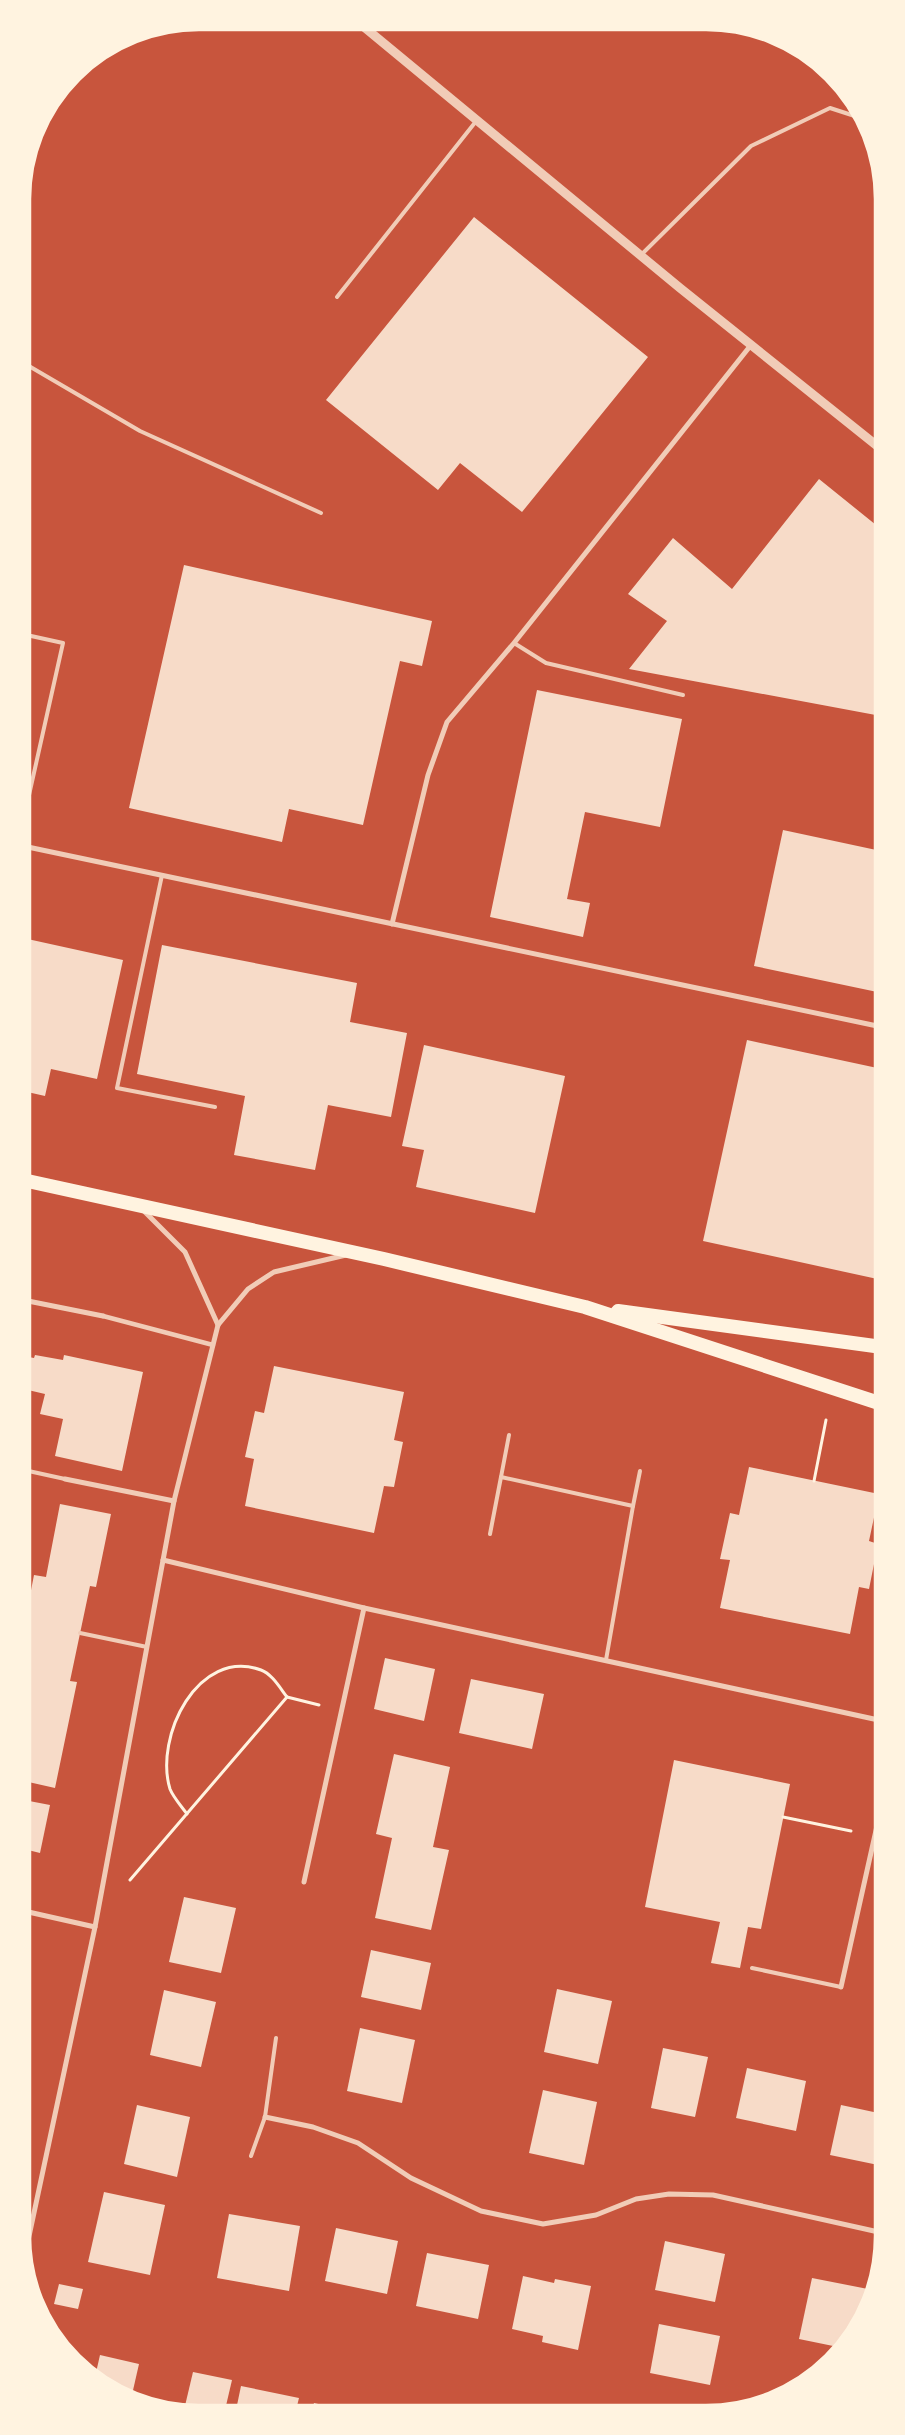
<svg xmlns="http://www.w3.org/2000/svg" width="905" height="2435" viewBox="0 0 905 2435" font-family="Arial,sans-serif">
  <style>
    .building { fill: #f7dbc8 }
    .lines { fill: none; stroke-linecap: round; stroke-linejoin: round }
    .path { stroke: #fff3e0; stroke-width: 3 }
    .service { stroke: #f1ccb7; stroke-width: 4 }
    .pedestrian { stroke: #f1ccb7; stroke-width: 4.5 }
    .minor { stroke: #f1ccb7; stroke-width: 5 }
    .tertiary { stroke: #f1ccb7; stroke-width: 9 }
    .trunk { stroke: #fff3e0; stroke-width: 14 }
    .rim { fill: none; stroke: #fff3e0; stroke-width: 2.5 }
  </style>
  <rect width="100%" height="100%" fill="#c8553d"/>
  <g class="building">
    <path d="M474 217 648 357 522 512 460 463 438 490 326 400Z"/>
    <path d="M819 479 881 529V716L629 669 667 621 628 594 673 538 732 589Z"/>
    <path d="M184 565 432 621 422 666 400 661 363 825 289 809 282 842 129 808Z"/>
    <path d="M537 690 682 719 660 827 585 812 567 899 590 903 583 937 490 917Z"/>
    <path d="M783 830 881 851 882 993 754 966Z"/>
    <path d="M23 938 123 960 97 1079 51 1069 45 1096 23 1091Z"/>
    <path d="M162 945 357 983 350 1022 407 1033 391 1117 328 1105 315 1170 234 1155 245 1096 137 1074Z"/>
    <path d="M747 1040 882 1069V1280L703 1241Z"/>
    <path d="M424 1045 565 1076 535 1213 416 1187 424 1150 402 1146Z"/>
    <path d="M35 1355 63 1360 64 1355 143 1372 122 1471 55 1456 63 1419 40 1414 45 1394 28 1390 23 1406V1356L34 1358Z"/>
    <path d="M274 1366 404 1392 394 1440 403 1442 394 1487 384 1486 374 1533 245 1506 254 1459 245 1457 255 1411 264 1413Z"/>
    <path d="M749 1467 879 1494 869 1541 878 1544 869 1589 859 1587 850 1634 720 1608 730 1560 720 1559 730 1513 739 1515Z"/>
    <path d="M60 1504 111 1514 96 1587 90 1586 70 1681 77 1682 55 1788 24 1781V1683L26 1671H24V1626L34 1575 46 1577Z"/>
    <path d="M385 1658 435 1669 424 1721 374 1709Z"/>
    <path d="M471 1679 544 1694 532 1749 459 1733Z"/>
    <path d="M394 1754 450 1767 433 1847 449 1850 431 1930 375 1918 392 1838 376 1834Z"/>
    <path d="M674 1760 790 1784 761 1929 748 1927 740 1968 711 1963 720 1922 645 1907Z"/>
    <path d="M24 1800 50 1805 40 1853 24 1849Z"/>
    <path d="M184 1897 236 1908 221 1973 169 1962Z"/>
    <path d="M371 1950 431 1963 421 2010 361 1997Z"/>
    <path d="M557 1989 612 2001 598 2064 544 2052Z"/>
    <path d="M164 1990 216 2002 201 2067 150 2055Z"/>
    <path d="M360 2028 415 2040 402 2103 347 2091Z"/>
    <path d="M663 2048 708 2057 695 2117 651 2108Z"/>
    <path d="M747 2068 806 2081 796 2131 736 2118Z"/>
    <path d="M543 2090 597 2102 584 2165 529 2153Z"/>
    <path d="M137 2105 190 2117 177 2177 124 2164Z"/>
    <path d="M841 2105 883 2114V2166L830 2155Z"/>
    <path d="M104 2192 165 2205 150 2275 88 2262Z"/>
    <path d="M229 2214 300 2226 289 2291 217 2278Z"/>
    <path d="M336 2228 398 2241 387 2294 325 2281Z"/>
    <path d="M665 2241 725 2254 715 2302 655 2290Z"/>
    <path d="M427 2253 489 2265 478 2319 416 2306Z"/>
    <path d="M523 2276 554 2283 555 2279 591 2286 578 2350 542 2342 543 2336 512 2329Z"/>
    <path d="M812 2278 873 2290 870 2304 843 2348 799 2339Z"/>
    <path d="M59 2284 83 2289 78 2309 54 2304Z"/>
    <path d="M659 2324 720 2336 710 2385 650 2373Z"/>
    <path d="M100 2355 139 2364 131 2399 120 2395 95 2377Z"/>
    <path d="M193 2372 232 2380 225 2410H184Z"/>
    <path d="M241 2386 299 2398 296 2410H236Z"/>
    <path d="M314 2403 344 2410H312Z"/>
  </g>
  <g class="lines">
    <g class="path">
      <path d="M814 1481 826 1420"/>
      <path d="M187 1814C182 1807 173 1797 170 1789 154 1737 198 1647 261 1670 272 1674 280 1688 287 1697"/>
      <path d="M783 1817 851 1831"/>
      <path d="M130 1880 287 1697 319 1705"/>
    </g>
    <g class="service">
      <path d="M641 255 751 146 830 108 864 119"/>
      <path d="M337 297 477 120"/>
      <path d="M22 362 140 431 321 513"/>
      <path d="M22 634 63 643 23 822"/>
      <path d="M514 643 546 663 683 695"/>
      <path d="M162 875 117 1088 215 1107"/>
      <path d="M24 1470 65 1479"/>
      <path d="M501 1477 509 1435"/>
      <path d="M633 1506 640 1471"/>
      <path d="M490 1534 501 1477 633 1506 606 1660"/>
      <path d="M80 1633 147 1647"/>
      <path d="M752 1968 841 1987"/>
      <path d="M251 2156 265 2117 276 2038"/>
    </g>
    <path class="pedestrian" d="M103 1316 213 1345"/>
    <g class="minor">
      <path d="M23 846 882 1027"/>
      <path d="M392 924 428 775 447 722 514 643 751 345"/>
      <path d="M143 1210 185 1252 218 1325"/>
      <path d="M23 1300 103 1316"/>
      <path d="M65 1479 174 1501"/>
      <path d="M163 1560 364 1608 883 1721"/>
      <path d="M304 1882 364 1608"/>
      <path d="M24 1911 95 1927"/>
      <path d="M841 1987 883 1799"/>
      <path d="M265 2117 313 2127 358 2143 411 2178 481 2211 543 2224 596 2215 636 2199 669 2194 713 2195 883 2233"/>
      <path d="M25 2255 95 1927 174 1501 218 1325 248 1289 274 1272 346 1255"/>
    </g>
    <path class="tertiary" d="M358 22 680 288 881 449"/>
    <g class="trunk">
      <path d="M23 1180 384 1259 585 1307 882 1404"/>
      <path d="M618 1311 882 1347"/>
    </g>
  </g>
  <path d="M0 0H905V2435H0ZM199 30H706A169 169 0 0 1 875 199V2236A169 169 0 0 1 706 2405H199A169 169 0 0 1 30 2236V199A169 169 0 0 1 199 30Z" fill="#fff3e0" fill-rule="evenodd"/>
  <path class="rim" d="M199 30H706A169 169 0 0 1 875 199V2236A169 169 0 0 1 706 2405H199A169 169 0 0 1 30 2236V199A169 169 0 0 1 199 30Z"/>
</svg>
